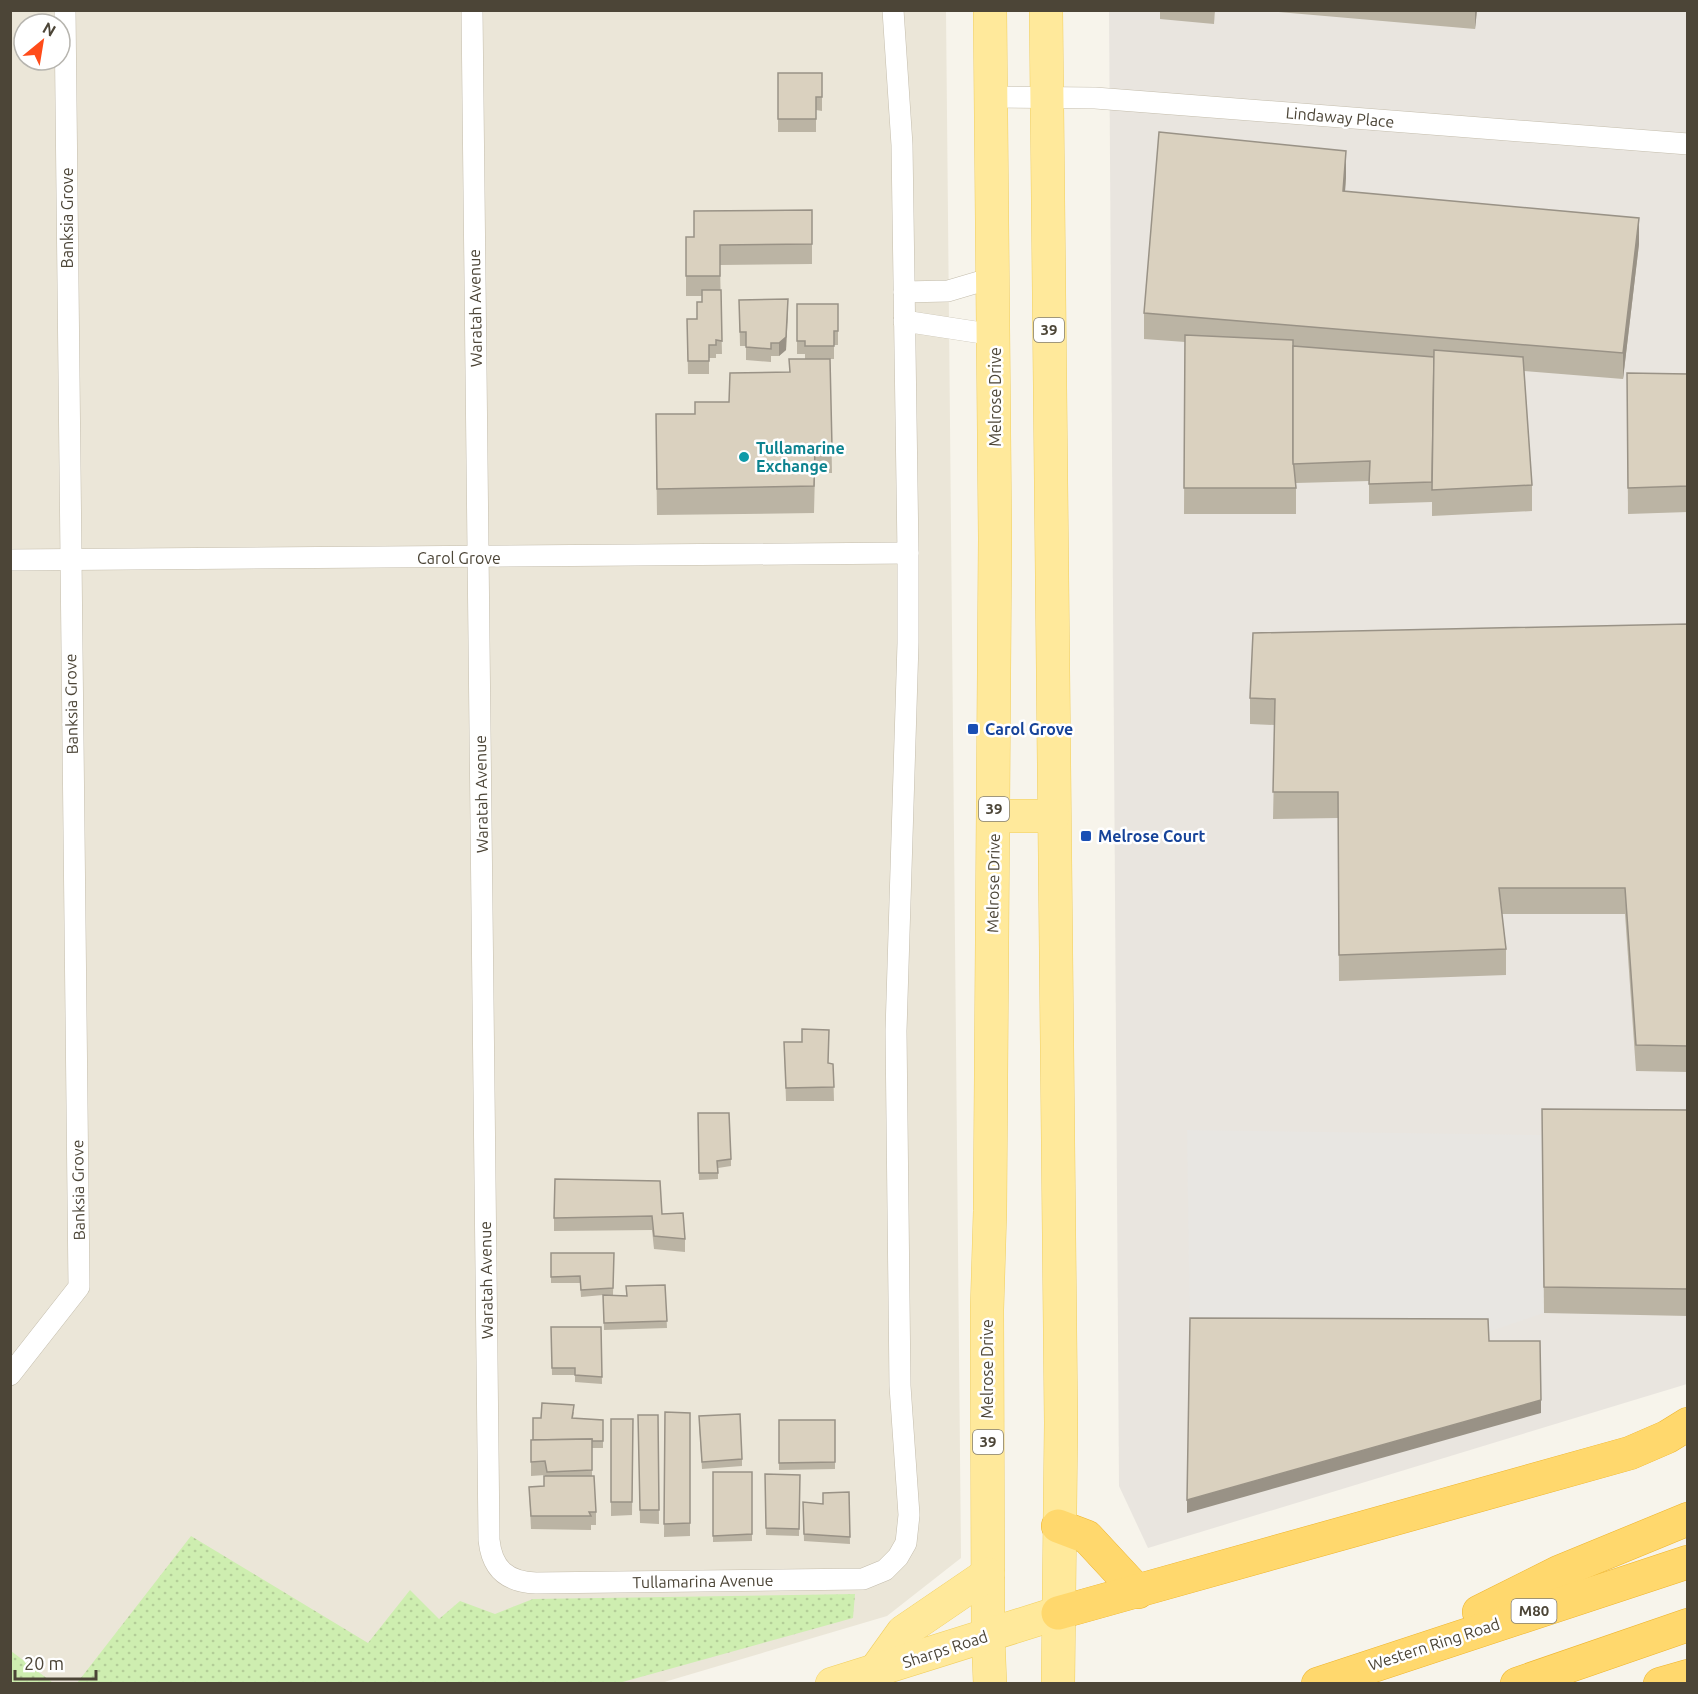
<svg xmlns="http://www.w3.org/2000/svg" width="1698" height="1694" viewBox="0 0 1698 1694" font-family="Ubuntu,sans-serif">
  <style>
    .residential { fill: #ebe6d8; fill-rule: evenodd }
    .industrial { fill: #e9e5df }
    .park { fill: url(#park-dots) }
    .parking { fill: #e8e6e2 }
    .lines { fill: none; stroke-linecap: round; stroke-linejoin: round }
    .street-casing { stroke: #c4bdac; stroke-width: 22 }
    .primary-casing { stroke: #f1cf5f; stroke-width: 34 }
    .highway-casing { stroke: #eeb42d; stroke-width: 34 }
    .street { stroke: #fff; stroke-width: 21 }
    .primary { stroke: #ffe99b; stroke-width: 33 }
    .highway { stroke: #ffd86d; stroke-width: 33 }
    .wall { fill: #bbb4a4 }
    .shaded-wall { fill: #999286 }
    .building { fill: #dad1bf; stroke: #999286; stroke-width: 1.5 }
    .culture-dot { fill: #0f9aa8; stroke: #fff; stroke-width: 2 }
    .transit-dot { fill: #1a4fb4; stroke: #fff; stroke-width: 2 }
    .labels { text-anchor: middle; stroke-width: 5; stroke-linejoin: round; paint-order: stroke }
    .shield { fill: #fff; stroke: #827d73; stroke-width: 1.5 }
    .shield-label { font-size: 15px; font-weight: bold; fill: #4c4537 }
    .street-label { font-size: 16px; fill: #4c4537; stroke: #fff }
    .culture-label { font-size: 16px; font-weight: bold; fill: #0d838f; stroke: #fff; text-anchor: start }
    .transit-label { font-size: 16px; font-weight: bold; fill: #164399; stroke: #fff; text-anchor: start }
  </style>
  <defs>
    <pattern id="park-dots" width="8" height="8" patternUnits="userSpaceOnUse" patternTransform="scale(1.5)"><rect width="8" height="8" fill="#ceeeb0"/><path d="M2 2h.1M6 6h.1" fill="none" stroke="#b3cd98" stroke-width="1.8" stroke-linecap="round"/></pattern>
  </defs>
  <rect width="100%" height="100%" fill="#f7f4eb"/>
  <path class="residential" d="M11 11H946L961 1558 887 1616 661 1683 11 1684ZM24 24H60V60H24Z"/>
  <path class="industrial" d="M1109 11H1688L1687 1384 1148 1548 1119 1486Z"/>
  <g class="park">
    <path d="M191 1536 368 1643 410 1590 439 1619 460 1601 495 1614 533 1599 855 1594 853 1618 619 1683H77Z"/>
    <path d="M11 1651 53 1683H11Z"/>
  </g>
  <path class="parking" d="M1187 1130 1542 1135 1544 1313 1488 1332 1190 1331Z"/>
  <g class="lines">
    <defs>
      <g id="street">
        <path d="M472 10 489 1540C492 1569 507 1582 536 1583L863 1579 885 1570 898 1557 906 1543 909 1515 900 1386 896 1031 908 643V553L902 145 893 10"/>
        <path d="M992 97 1095 98 1688 144"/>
        <path d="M904 292 948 291 992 278"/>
        <path d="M904 321 995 335"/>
        <path d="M10 560 908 553"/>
        <path d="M10 1375 79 1287 65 10"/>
      </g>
      <g id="primary">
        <path d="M990 10 995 538 990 1211 987 1310 988 1635 990 1684"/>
        <path d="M1046 10 1061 1423 1058 1684"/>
        <path d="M994 816H1053"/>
        <path d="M875 1671 903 1632 988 1574"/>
        <path d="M832 1684 1058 1613"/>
      </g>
      <g id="highway">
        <path d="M1058 1526 1087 1537 1138 1592"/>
        <path d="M1479 1612 1559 1572 1688 1519"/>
        <path d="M1058 1613 1630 1453 1667 1437 1688 1424"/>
        <path d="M1318 1684 1688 1562"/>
        <path d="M1517 1684 1688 1625"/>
        <path d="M1660 1684 1688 1676"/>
      </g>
    </defs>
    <use href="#street" class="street-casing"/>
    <use href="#primary" class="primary-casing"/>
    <use href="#highway" class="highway-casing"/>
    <use href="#street" class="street"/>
    <use href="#primary" class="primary"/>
    <use href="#highway" class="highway"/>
  </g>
  <g class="wall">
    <path d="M1160 10H1215L1214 24 1160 19Z"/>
    <path d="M1255 10H1477L1475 29Z"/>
    <path d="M778 73H822V111L816 110V132H778Z"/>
    <path d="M1346 177 1345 192 1639 244 1623 379 1524 371 1532 485V511L1432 516V502L1369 504V481L1296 483V514H1184L1185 342 1144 339V313Z"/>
    <path d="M812 210V264L720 265 722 354H716V358H709V374H688L687 319H697L702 302V296H686V237H694Z"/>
    <path d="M739 300 788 313 786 350 779 356H771V362L746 360V346H740Z"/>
    <path d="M797 304H838V345H834V359H830L832 473H815L814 513 657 515 656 441 695 414 729 402 789 372 805 359V354H797Z"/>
    <path d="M1627 373 1688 374V512L1628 514Z"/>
    <path d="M1688 624V1072L1636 1071 1625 914H1502L1506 949V975L1339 981 1338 818 1273 819 1275 725 1250 724V698Z"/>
    <path d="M784 1042 828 1063 833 1064 834 1101H786Z"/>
    <path d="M1542 1109 1688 1110V1316L1544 1313Z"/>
    <path d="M698 1113 731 1159V1166L718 1168V1179L699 1180Z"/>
    <path d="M662 1214 685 1239V1252L654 1249 652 1230 554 1231V1218Z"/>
    <path d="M551 1253H614L613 1295H606L627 1296 665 1285 667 1328 604 1330 603 1295 581 1297 580 1283H551Z"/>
    <path d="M551 1327H601L602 1384 575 1382V1375H552Z"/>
    <path d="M574 1412 573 1418 603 1420V1448H592V1476L596 1512V1525H591V1530L531 1529 529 1487 544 1486 545 1476V1475L531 1476V1440H533L541 1418Z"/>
    <path d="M665 1412 690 1413V1536L664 1537Z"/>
    <path d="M638 1415H658L659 1524 640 1523Z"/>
    <path d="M611 1419H633L632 1515 611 1516Z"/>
    <path d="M779 1420H835V1469L779 1470Z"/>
    <path d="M699 1423 742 1459V1466L702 1469Z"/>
    <path d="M713 1472H752V1541L713 1542Z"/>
    <path d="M765 1474 800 1475 799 1536 766 1535Z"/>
    <path d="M849 1492 850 1544 804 1541 803 1502 823 1504Z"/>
  </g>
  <g class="shaded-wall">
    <path d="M1475 10H1477L1475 29Z"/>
    <path d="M1346 151V177L1343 218V191Z"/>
    <path d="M1639 218V244L1623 379V353Z"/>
    <path d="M788 299 786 350 779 356V343Z"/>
    <path d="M1541 1400V1413L1187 1513V1500Z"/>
  </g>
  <g class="building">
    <path d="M778 73H822V97H816V119H778Z"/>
    <path d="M1159 132 1346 151 1343 191 1639 218 1623 353 1144 313Z"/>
    <path d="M812 210V244L720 245V276H686V237H694V211Z"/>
    <path d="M702 290H721L722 341 716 340V345H709V361H688L687 319H697V302H702Z"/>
    <path d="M788 299 786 337 779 343H771V349L746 347V332H740L739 300Z"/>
    <path d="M797 304H838V331H834V346H805V341H797Z"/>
    <path d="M1185 335 1293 340V457L1296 488H1184Z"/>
    <path d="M1293 346 1434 357 1432 482 1369 484 1370 461 1293 464Z"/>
    <path d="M1434 350 1523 357 1532 485 1432 490Z"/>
    <path d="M789 359H830L832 447H815L814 486 657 489 656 414H695V402H729L730 373 790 372Z"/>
    <path d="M1627 373 1688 374V486L1628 488Z"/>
    <path d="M1688 624V1046L1636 1045 1625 888H1499L1506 949 1339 955 1338 792H1273L1275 699 1250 698 1253 633Z"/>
    <path d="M802 1029 829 1030 828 1063 833 1064 834 1087 786 1088 784 1042H802Z"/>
    <path d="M1542 1109 1688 1110V1289L1544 1287Z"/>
    <path d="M698 1113H729L731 1159 717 1161 718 1173H699Z"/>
    <path d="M555 1179 660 1181 662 1214 683 1213 685 1239 654 1236 652 1216 554 1218Z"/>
    <path d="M551 1253H614L613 1288 581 1290 580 1276 551 1277Z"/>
    <path d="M665 1285 667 1321 604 1323 603 1295 627 1296 626 1286Z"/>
    <path d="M1190 1318 1488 1319 1489 1341H1540L1541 1400 1187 1500Z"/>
    <path d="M551 1327H601L602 1377 575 1375V1368H552Z"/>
    <path d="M542 1403 574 1405 572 1418 603 1420V1441H592V1439L533 1440V1418H541Z"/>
    <path d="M665 1412 690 1413V1523L664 1524Z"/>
    <path d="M740 1414 742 1459 702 1462 699 1416Z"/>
    <path d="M638 1415H658L659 1510H640Z"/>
    <path d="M611 1419H633L632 1502H611Z"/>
    <path d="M779 1420H835V1462L779 1463Z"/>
    <path d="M592 1439V1470L547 1472 545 1461 531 1462V1440Z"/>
    <path d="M713 1472H752V1534L713 1536Z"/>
    <path d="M765 1474 800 1475 799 1529 766 1528Z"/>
    <path d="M544 1476H594L596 1512H589L591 1516H531L529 1487 544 1486Z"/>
    <path d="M849 1492 850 1537 804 1534 803 1502 823 1504V1493Z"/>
  </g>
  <circle class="culture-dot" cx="744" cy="457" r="6"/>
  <g class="transit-dot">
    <rect x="967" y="723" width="12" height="12" rx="3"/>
    <rect x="1080" y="830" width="12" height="12" rx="3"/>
  </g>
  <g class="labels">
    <g class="shield">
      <rect x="1034" y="318" width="30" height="24" rx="4.5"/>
      <rect x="979" y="797" width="30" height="24" rx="4.5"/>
      <rect x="973" y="1430" width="30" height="24" rx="4.5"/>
      <rect x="1511.5" y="1599" width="45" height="24" rx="4.5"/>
    </g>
    <g class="shield-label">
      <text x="1049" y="335">39</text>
      <text x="994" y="814">39</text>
      <text x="988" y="1447">39</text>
      <text x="1534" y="1616">M80</text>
    </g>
    <g class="street-label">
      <text transform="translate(1340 117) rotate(5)" y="6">Lindaway Place</text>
      <text transform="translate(67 218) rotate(-90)" y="6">Banksia Grove</text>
      <text transform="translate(475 308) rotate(-91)" y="6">Waratah Avenue</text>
      <text transform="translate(995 397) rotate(-90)" y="6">Melrose Drive</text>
      <text x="459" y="564">Carol Grove</text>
      <text transform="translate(71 704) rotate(-91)" y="6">Banksia Grove</text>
      <text transform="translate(481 794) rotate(-91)" y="6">Waratah Avenue</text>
      <text transform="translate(993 883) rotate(-89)" y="6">Melrose Drive</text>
      <text transform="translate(78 1190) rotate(-91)" y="6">Banksia Grove</text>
      <text transform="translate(486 1280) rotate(-91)" y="6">Waratah Avenue</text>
      <text transform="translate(987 1369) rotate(-90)" y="6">Melrose Drive</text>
      <text transform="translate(703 1581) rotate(-1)" y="6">Tullamarina Avenue</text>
      <text transform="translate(1434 1644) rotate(-18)" y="6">Western Ring Road</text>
      <text transform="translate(945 1649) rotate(-18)" y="6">Sharps Road</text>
    </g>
    <g class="culture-label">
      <text x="756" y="454">Tullamarine<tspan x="756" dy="18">Exchange</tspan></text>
    </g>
    <g class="transit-label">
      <text x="985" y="735">Carol Grove</text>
      <text x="1098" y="842">Melrose Court</text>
    </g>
  </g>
  <rect width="1698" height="1694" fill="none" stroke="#4c4537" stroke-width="24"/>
  <g transform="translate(42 42) rotate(30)"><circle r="28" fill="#ffffff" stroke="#b7b5af" stroke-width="1.5"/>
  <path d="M0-4.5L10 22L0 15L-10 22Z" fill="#ff4b19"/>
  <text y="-9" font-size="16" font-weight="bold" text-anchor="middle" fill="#4c4537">N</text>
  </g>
  <path d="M15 1670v9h81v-9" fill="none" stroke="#4c4537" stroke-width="3"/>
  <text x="24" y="1670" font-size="18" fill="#4c4537" stroke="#ffffff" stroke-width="4.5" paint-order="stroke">20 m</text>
</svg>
